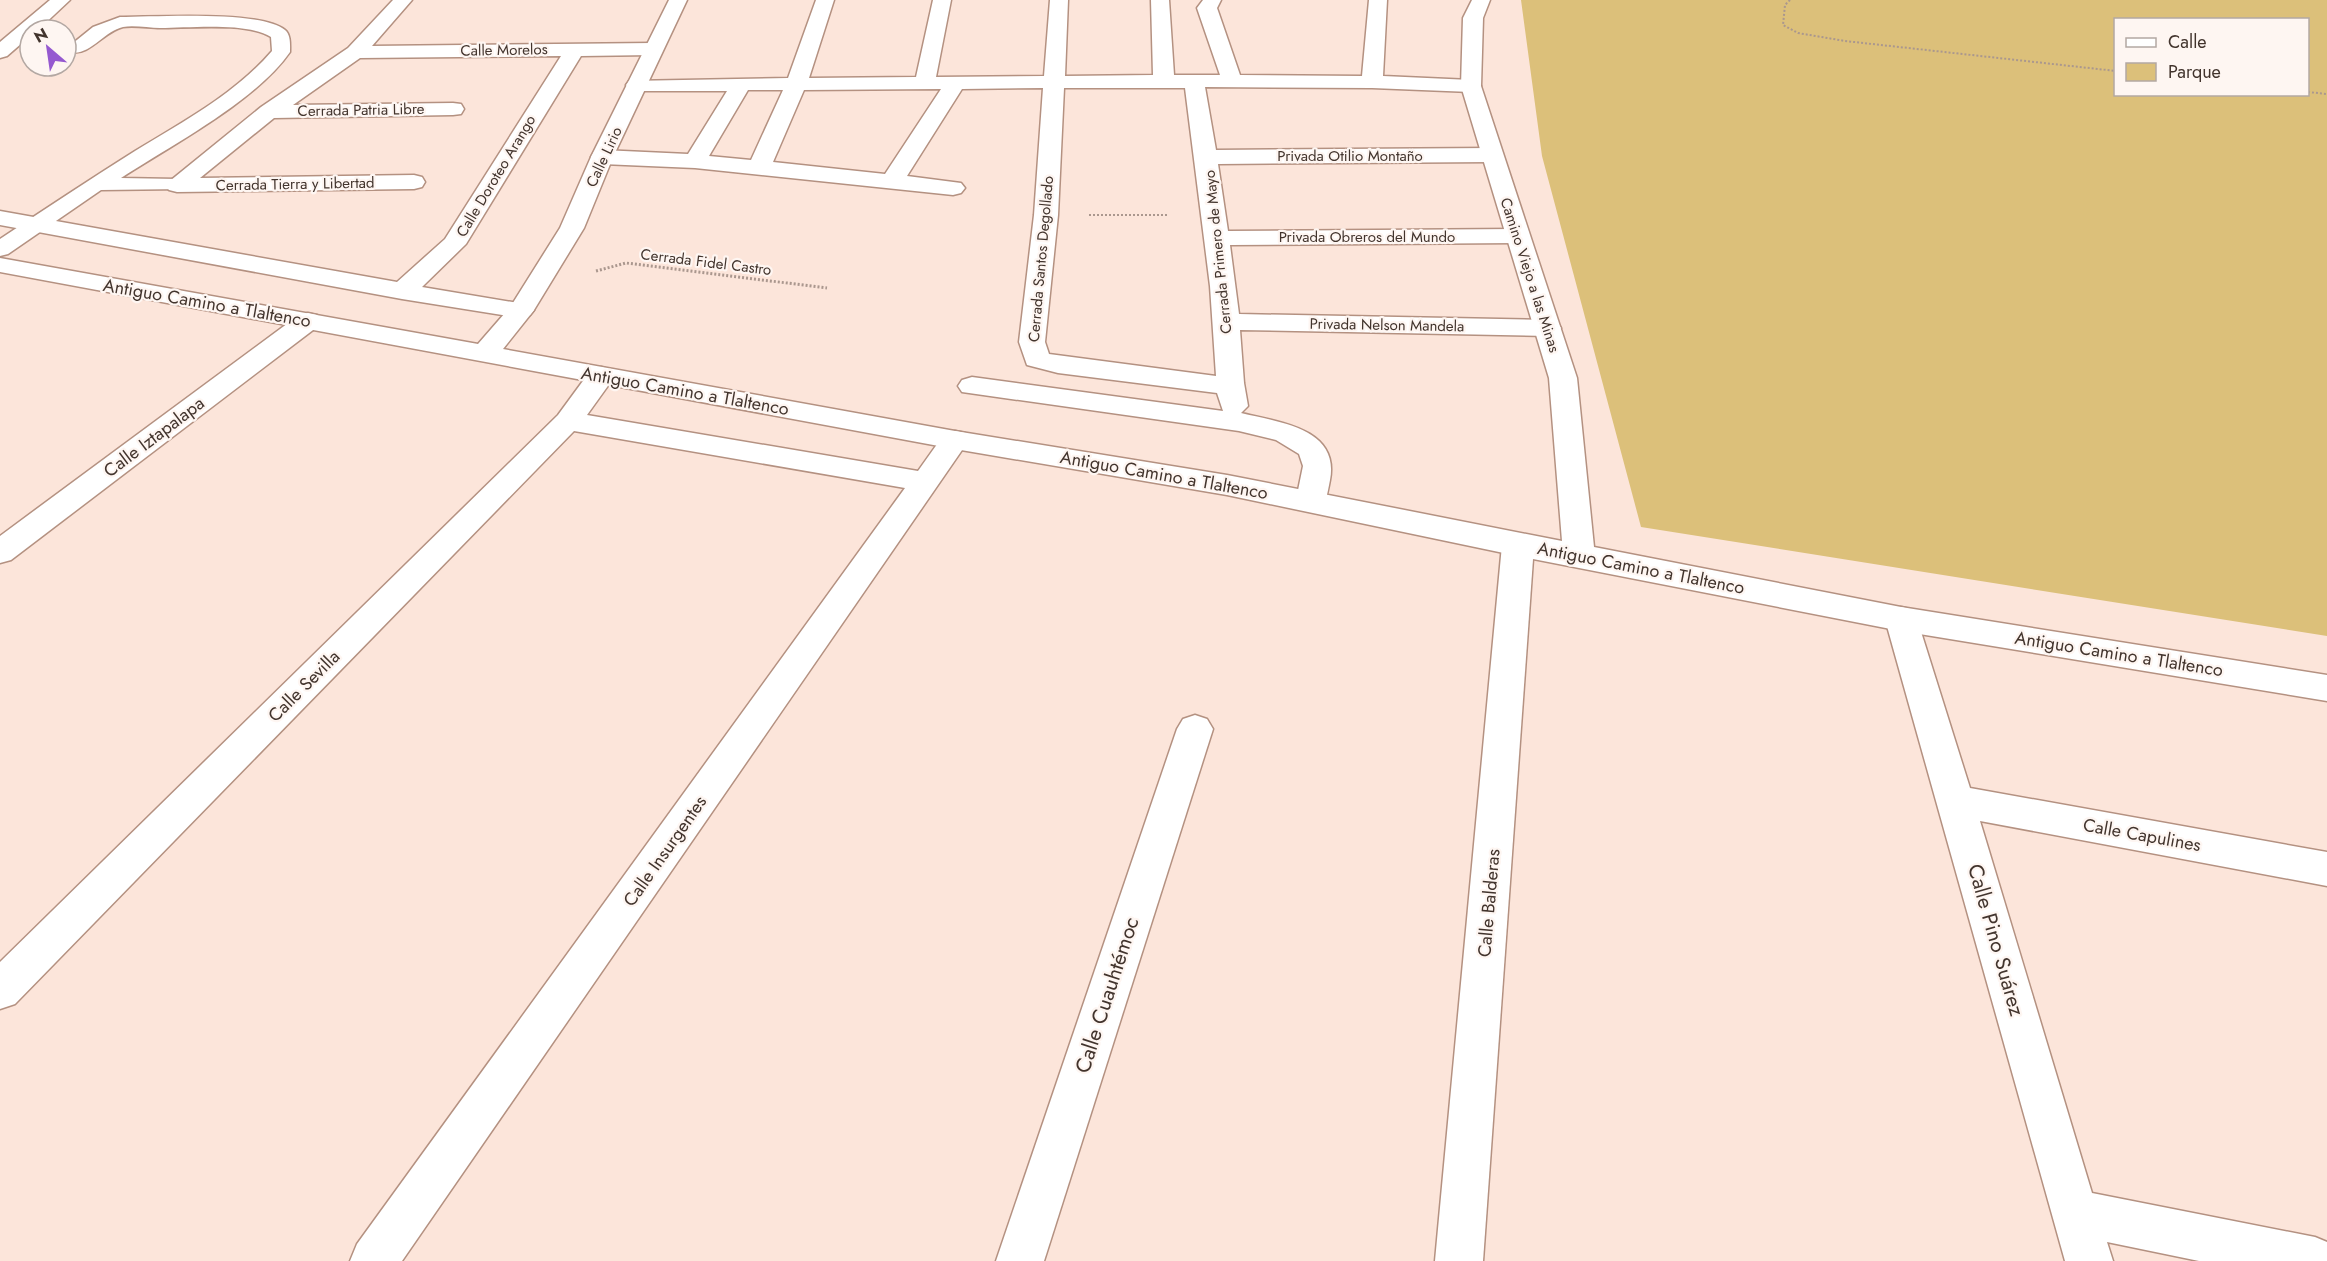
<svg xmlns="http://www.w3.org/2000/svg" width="2327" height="1261" viewBox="0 0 2327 1261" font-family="Jost,sans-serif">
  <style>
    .green { fill: #dcc07a; fill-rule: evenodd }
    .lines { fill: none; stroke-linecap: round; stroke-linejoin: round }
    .lane-casing { stroke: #b49181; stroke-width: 3 }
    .street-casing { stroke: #b49181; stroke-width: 3 }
    .secondary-casing { stroke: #b49181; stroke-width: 3 }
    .path-far1 { stroke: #aa978e; stroke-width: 2; stroke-dasharray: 2 2; stroke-linecap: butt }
    .path { stroke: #aa978e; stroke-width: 3; stroke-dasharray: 2 2; stroke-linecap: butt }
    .lane { fill: #fff; fill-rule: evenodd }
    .street { fill: #fff; fill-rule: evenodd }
    .secondary { fill: #fff; fill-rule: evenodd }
    .labels { text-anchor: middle; stroke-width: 4.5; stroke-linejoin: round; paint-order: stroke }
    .far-street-label { font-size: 15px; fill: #42342d; stroke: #fef6f2 }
    .street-label { font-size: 18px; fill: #42342d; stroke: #fef6f2 }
    .near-street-label { font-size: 21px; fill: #42342d; stroke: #fef6f2 }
  </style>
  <rect width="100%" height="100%" fill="#fce5da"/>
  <path class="green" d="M1521 0H2327V636L1641 527 1542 156ZM2116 20H2308V94H2116Z"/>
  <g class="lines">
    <defs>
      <path id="lane" d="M120 17C154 17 261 10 285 30 291 35 290 45 290 52 256 101 172 145 121 178L177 179 184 181 187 185 184 189 101 190 8 254 0 256V239C45 209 89 180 135 151 183 122 235 94 272 51L271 37C247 22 190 28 160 28 149 28 134 25 123 27 104 31 89 57 70 52L67 48 93 27Z"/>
      <g id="street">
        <path d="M50 0H70L38 30H30V36L7 56 0 58V42Z"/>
        <path d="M393 0H412L372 46 653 43 660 45 663 49 660 53 653 55 581 56 466 244 422 287 530 305 534 310 530 315 521 318 402 299 0 225V211L397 282 445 239 561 56 360 58 293 105 453 103 461 104 464 109 461 114 453 115 274 118 200 178 414 175 422 177 425 182 422 187 414 189 177 192 169 190 165 185 261 107 348 48Z"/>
        <path d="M816 0H834L809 78 916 77 933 0H951L936 77 1044 76 1050 0H1068L1065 76 1153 75 1151 0H1169L1174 75H1220L1197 8 1203 0H1221L1217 8 1240 75 1362 76 1369 0H1387L1383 76 1471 80 1478 82 1481 86 1478 90 1471 92 1372 88 1205 87 1216 150 1492 148 1500 150 1503 155 1500 160 1492 162 1218 164 1228 231 1517 229 1526 231 1529 236 1526 241 1517 243 1230 245 1239 314 1548 320 1557 322 1561 328 1557 334 1548 336 1240 330 1244 383 1248 406 1241 413C1278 422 1340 428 1330 480 1328 490 1327 499 1322 507L1311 510 1300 507 1296 500 1303 466 1299 454 1276 440 1239 431 962 392 958 386 962 380 972 377 1223 411 1217 393 1058 373 1027 365 1019 342 1034 215 1043 88 962 89 907 176 961 183 965 188 961 193 953 195 695 168 602 164 594 162 591 157 594 152 602 150 688 154 727 91H636L629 89 626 85 629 81 788 78ZM1064 88H1185L1210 286 1216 376 1049 354 1045 342 1058 215ZM941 89 885 174 773 162 804 90ZM748 90H783L751 160 709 156Z"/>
        <path d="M308 313 317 315 321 321 317 327 11 560 0 563V536L299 315Z"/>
        <path d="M601 367 611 370 615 376 587 415 918 471 945 433 955 431 965 433 969 440 402 1261H350L357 1244 905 488 574 431 15 1004 0 1009V962L558 415 591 370Z"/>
        <path d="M1518 534 1529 537 1534 545 1483 1261H1435L1502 545 1507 537Z"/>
        <path d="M1901 607 1913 610 1917 619 1970 788 2327 852V886L1980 821 2092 1193 2315 1237 2327 1242V1261H2199L2107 1242 2113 1261H2065L1885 619 1889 610Z"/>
        <path d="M1195 715 1207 719 1213 729 1044 1261H996L1177 729 1183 719Z"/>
      </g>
      <path id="secondary" d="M669 0H687L613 157 584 228 534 310 503 349 955 431 1227 475 1562 541 1549 378 1461 86 1463 18 1472 0H1490L1483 18 1481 86 1577 378 1594 547 1901 607 2327 675V701L1901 631 1518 556 1227 495 955 449 0 272V258L478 344 511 306 560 228 591 157Z"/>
    </defs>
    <use href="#lane" class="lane-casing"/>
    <use href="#street" class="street-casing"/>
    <use href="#secondary" class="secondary-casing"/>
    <g class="path-far1">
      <path d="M1790 0 1785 5 1783 25 1798 33 1845 41 2116 71"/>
      <path d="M2308 92 2327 94"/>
      <path d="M1089 215H1168"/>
    </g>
    <path class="path" d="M596 271 626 263 827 288"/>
    <use href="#lane" class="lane"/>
    <use href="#street" class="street"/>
    <use href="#secondary" class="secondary"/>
  </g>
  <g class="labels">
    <g class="far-street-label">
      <text transform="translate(504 50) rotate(-1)" y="5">Calle Morelos</text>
      <text transform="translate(361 110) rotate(-1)" y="5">Cerrada Patria Libre</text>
      <text x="1350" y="161">Privada Otilio Montaño</text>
      <text transform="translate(604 157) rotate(-65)" y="5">Calle Lirio</text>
      <text transform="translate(496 176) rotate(-59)" y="5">Calle Doroteo Arango</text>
      <text transform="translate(295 184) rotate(-1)" y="5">Cerrada Tierra y Libertad</text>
      <text x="1367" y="242">Privada Obreros del Mundo</text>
      <text transform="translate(1218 252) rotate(-96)" y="5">Cerrada Primero de Mayo</text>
      <text transform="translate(1041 259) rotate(-85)" y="5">Cerrada Santos Degollado</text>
      <text transform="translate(706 262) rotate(7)" y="5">Cerrada Fidel Castro</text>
      <text transform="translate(1530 275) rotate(72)" y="5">Camino Viejo a las Minas</text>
      <text transform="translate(1387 325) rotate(1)" y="5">Privada Nelson Mandela</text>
    </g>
    <g class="street-label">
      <text transform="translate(207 303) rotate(10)" y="6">Antiguo Camino a Tlaltenco</text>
      <text transform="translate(685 391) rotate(10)" y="6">Antiguo Camino a Tlaltenco</text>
      <text transform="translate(154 437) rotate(-37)" y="6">Calle Iztapalapa</text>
      <text transform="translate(1164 475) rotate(10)" y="6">Antiguo Camino a Tlaltenco</text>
      <text transform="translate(1641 568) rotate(11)" y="6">Antiguo Camino a Tlaltenco</text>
      <text transform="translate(2119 654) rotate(9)" y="6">Antiguo Camino a Tlaltenco</text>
      <text transform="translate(304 686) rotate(-45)" y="6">Calle Sevilla</text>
      <text transform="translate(2142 835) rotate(10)" y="6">Calle Capulines</text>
      <text transform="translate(665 851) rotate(-55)" y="6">Calle Insurgentes</text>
      <text transform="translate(1489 903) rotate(-85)" y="6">Calle Balderas</text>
    </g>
    <g class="near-street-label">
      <text transform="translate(1996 940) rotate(74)" y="7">Calle Pino Suárez</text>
      <text transform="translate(1107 995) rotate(-72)" y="7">Calle Cuauhtémoc</text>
    </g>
  </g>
  <rect x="2114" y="18" width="195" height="78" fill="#fef6f2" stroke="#b3a8a3" stroke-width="1.5"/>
  <rect x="2126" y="38" width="30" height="9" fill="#ffffff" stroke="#b3a8a3" stroke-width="1.5"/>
  <text x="2168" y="48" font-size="18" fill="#42342d">Calle</text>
  <rect x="2126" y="63" width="30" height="18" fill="#dcc07a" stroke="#b3a8a3" stroke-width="1.5"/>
  <text x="2168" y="78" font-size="18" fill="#42342d">Parque</text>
  <g transform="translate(48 48) rotate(331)"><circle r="28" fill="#fef6f2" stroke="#b3a8a3" stroke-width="1.5"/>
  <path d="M0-4.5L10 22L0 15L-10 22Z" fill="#9559d0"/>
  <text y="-9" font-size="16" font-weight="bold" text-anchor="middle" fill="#42342d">N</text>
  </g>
</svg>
